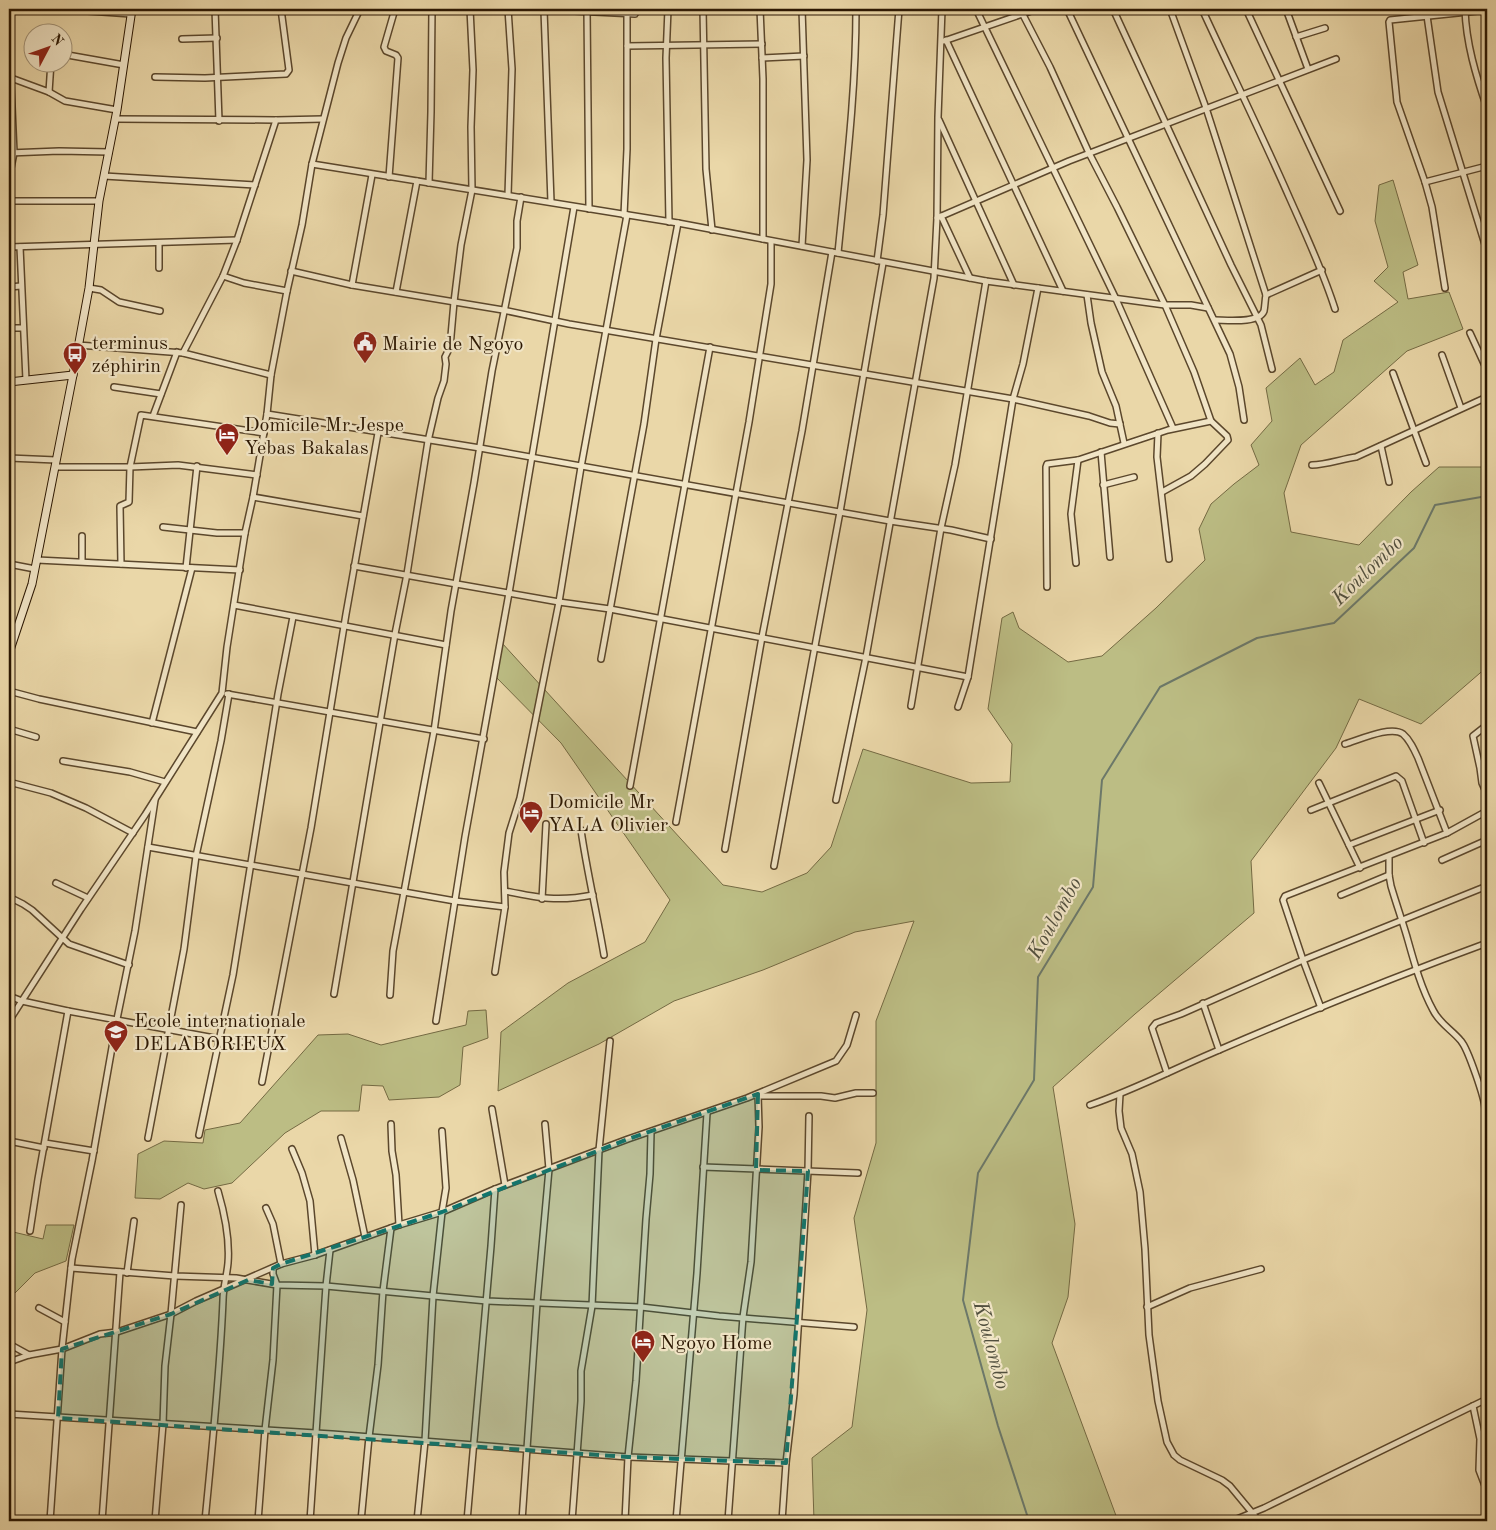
<svg xmlns="http://www.w3.org/2000/svg" width="1496" height="1530" viewBox="0 0 1496 1530" font-family="'Old Standard TT',serif">
  <style>
    .green { fill: #bcbd84; stroke: #746a43 }
    .lines { fill: none; stroke-linecap: round; stroke-linejoin: round }
    .stream { stroke: #6c7869; stroke-width: 2 }
    .street-casing { stroke: #5b472c; stroke-width: 8 }
    .secondary-casing { stroke: #2b1702; stroke-width: 9 }
    .street { stroke: #f1e5c6; stroke-width: 5 }
    .secondary { stroke: #f1e5c6; stroke-width: 7 }
    .marked { fill: #0f766e; fill-opacity: 0.2; stroke: #0f766e; stroke-width: 4; stroke-dasharray: 10 6; stroke-linejoin: round }
    .labels { text-anchor: middle; stroke-width: 4.5; stroke-linejoin: round; paint-order: stroke }
    .poi-label { font-size: 20px; fill: #2b1702; stroke: #f1e5c6; text-anchor: start }
    .water-label { font-size: 21px; font-style: italic; fill: #514f3e; stroke: #f1e5c6 }
  </style>
  <rect width="100%" height="100%" fill="#ead7a8"/>
  <filter id="stains"><feTurbulence type="fractalNoise" baseFrequency=".004" numOctaves="4"/><feColorMatrix values="0 0 0 0 .2 0 0 0 0 .09 0 0 0 0 .02 0 0 0 .5 -.17"/></filter>
  <radialGradient id="worn" r=".72"><stop offset=".6" stop-color="#630" stop-opacity="0"/><stop offset="1" stop-color="#630" stop-opacity=".3"/></radialGradient>
  <g class="green">
    <path d="M1393 180 1418 265 1403 272 1408 299 1449 292 1463 329 1407 351 1301 445 1284 493 1291 532 1359 545 1411 492 1439 467H1487V667L1421 724 1359 699 1336 748 1251 861 1254 913 1135 1014 1053 1087 1075 1224 1068 1297 1052 1343 1118 1521H814L812 1458 852 1427 867 1310 854 1218 876 1143V1021L914 921 855 932 763 970 674 1001 599 1044 498 1091 501 1032 568 983 645 942 670 900 561 743 493 674 502 643 723 885 762 892 807 873 831 847 863 749 971 783 1010 782 1012 744 988 709 1002 618 1013 612 1019 628 1068 662 1102 656 1156 608 1205 560 1199 529 1211 504 1234 484 1259 465 1251 445 1272 421 1266 388 1300 358 1315 385 1334 372 1343 340 1398 302 1374 281 1388 267 1375 221 1379 185Z"/>
    <path d="M486 1010 488 1038 463 1047 460 1085 439 1097 389 1100 383 1086 362 1085 359 1111H321L285 1133 232 1183 204 1189 188 1183 160 1199 135 1198 138 1154 164 1141 203 1143 205 1130 240 1123 318 1035 348 1034 381 1045 466 1025 468 1011Z"/>
    <path d="M46 1225H74L66 1261 35 1273 13 1295 9 1294V1231L43 1239Z"/>
  </g>
  <g class="lines">
    <path class="stream" d="M1029 1521 998 1426 963 1300 978 1173 1034 1080 1038 977 1093 887 1102 780 1160 687 1257 638 1334 623 1414 548 1435 505 1487 496"/>
    <defs>
      <g id="street">
        <path d="M20 9H57"/>
        <path d="M59 9 131 14"/>
        <path d="M215 9 219 121"/>
        <path d="M508 9 512 69 508 195"/>
        <path d="M534 9 635 14 637 9"/>
        <path d="M668 9 666 58 669 222"/>
        <path d="M703 9 706 169 712 230"/>
        <path d="M760 9 763 79V239"/>
        <path d="M976 9 1116 299 1173 428"/>
        <path d="M1020 9 1050 67 1089 153 1117 207 1165 305 1194 372 1211 421"/>
        <path d="M1067 9 1230 354 1239 387 1244 420"/>
        <path d="M1113 9 1231 265 1261 325 1272 369"/>
        <path d="M1170 9 1206 108 1266 295C1265 300 1265 306 1264 311 1259 324 1226 320 1215 320"/>
        <path d="M1202 9C1231 72 1262 135 1290 199 1306 235 1323 271 1335 309"/>
        <path d="M1246 9 1340 211"/>
        <path d="M1286 9 1308 69"/>
        <path d="M1426 9 1438 92 1487 251"/>
        <path d="M1465 9C1466 43 1476 76 1487 108"/>
        <path d="M544 10 551 202"/>
        <path d="M587 11 589 209"/>
        <path d="M9 37 14 153 9 178"/>
        <path d="M1296 37 1325 28"/>
        <path d="M182 39 217 38"/>
        <path d="M946 40 1063 291"/>
        <path d="M944 41 1037 9"/>
        <path d="M627 46 762 44"/>
        <path d="M62 54 124 65"/>
        <path d="M762 58 804 56"/>
        <path d="M155 77 205 78 286 74 289 70 281 9"/>
        <path d="M11 78 49 92 51 62"/>
        <path d="M49 92 65 101 117 110"/>
        <path d="M116 119 276 120"/>
        <path d="M939 120 1014 285"/>
        <path d="M9 153 59 151 109 152"/>
        <path d="M312 164 678 223 986 281 1165 305H1191L1208 308"/>
        <path d="M104 176 255 185"/>
        <path d="M389 177 398 58 396 55 386 51 384 47 395 9"/>
        <path d="M1425 182 1487 166"/>
        <path d="M429 183 431 112 432 9"/>
        <path d="M9 201H99"/>
        <path d="M624 215 627 149V14"/>
        <path d="M941 216 970 278"/>
        <path d="M937 218 1069 161 1336 59"/>
        <path d="M802 246 807 160 802 9"/>
        <path d="M9 247 237 240"/>
        <path d="M20 247 26 380"/>
        <path d="M838 253C846 172 856 91 856 9"/>
        <path d="M877 261 883 215 899 9"/>
        <path d="M159 268V243"/>
        <path d="M291 271 352 285 503 310 569 324 1013 399 1089 416 1110 423 1120 424"/>
        <path d="M223 276 244 283 287 291"/>
        <path d="M352 285 372 175"/>
        <path d="M9 287 21 286"/>
        <path d="M89 288 101 290 119 302 160 311"/>
        <path d="M1445 288 1432 207 1425 182 1397 102 1389 22 1390 20 1487 10"/>
        <path d="M396 292 417 181"/>
        <path d="M1087 295 1091 323 1102 372 1116 406 1124 443"/>
        <path d="M1266 295 1322 270"/>
        <path d="M9 328H23"/>
        <path d="M1470 333 1487 370"/>
        <path d="M78 345 183 353 223 276 237 240 276 120 323 119"/>
        <path d="M183 353 271 375"/>
        <path d="M1442 355 1461 408"/>
        <path d="M1393 373 1426 463"/>
        <path d="M114 387 161 394"/>
        <path d="M267 414 480 448 890 521 951 530 991 539"/>
        <path d="M153 416 177 352"/>
        <path d="M1158 433 1157 457 1169 559"/>
        <path d="M1381 446 1389 482"/>
        <path d="M1101 452 1110 557"/>
        <path d="M9 458 56 460"/>
        <path d="M1312 465C1325 465 1342 459 1356 457L1487 397"/>
        <path d="M55 467H130L178 465 257 475"/>
        <path d="M1103 485 1134 477"/>
        <path d="M253 497 363 516"/>
        <path d="M163 527 217 533H245"/>
        <path d="M82 536V561"/>
        <path d="M37 560 240 570"/>
        <path d="M1076 563 1071 514 1078 460"/>
        <path d="M9 564 35 569"/>
        <path d="M121 564 120 506 129 502 130 467 141 415 264 433"/>
        <path d="M354 566 559 602 610 609 968 677"/>
        <path d="M186 568 197 466"/>
        <path d="M1047 587 1046 467 1047 464 1078 460 1168 430 1211 421 1227 436 1228 440 1205 464 1191 476 1162 492"/>
        <path d="M234 605 446 645"/>
        <path d="M601 659 644 424 656 339 678 223"/>
        <path d="M9 691 39 699 197 732"/>
        <path d="M227 694 484 739"/>
        <path d="M911 706 941 528 955 465 986 281"/>
        <path d="M958 707 968 677 1013 399 1023 364 1038 288"/>
        <path d="M152 723 192 568"/>
        <path d="M1487 725 1473 736 1480 768 1482 783 1487 794"/>
        <path d="M9 729 36 737"/>
        <path d="M1345 744C1359 740 1391 725 1403 734 1410 740 1414 749 1418 758L1447 833"/>
        <path d="M63 761 130 772 165 782"/>
        <path d="M9 782 51 793 86 808 133 833"/>
        <path d="M1319 783 1360 868"/>
        <path d="M630 786 710 347"/>
        <path d="M836 800 866 657 934 278 937 218 938 117 942 9"/>
        <path d="M1311 810 1396 776 1402 781 1424 843"/>
        <path d="M676 822 749 422 771 284V241"/>
        <path d="M581 830C587 872 597 913 604 955"/>
        <path d="M1349 845 1440 810"/>
        <path d="M148 847 455 901 505 907"/>
        <path d="M725 849 762 637 802 431 832 252"/>
        <path d="M1389 857V875L1391 886C1396 903 1402 920 1407 937 1414 962 1421 988 1433 1010 1439 1023 1452 1030 1461 1041 1468 1049 1485 1099 1485 1109"/>
        <path d="M1442 860 1487 840"/>
        <path d="M774 866 840 512 883 263"/>
        <path d="M56 883 88 898"/>
        <path d="M505 891C539 898 558 902 593 895"/>
        <path d="M1341 895 1389 875"/>
        <path d="M9 897 23 904 32 910 69 944 129 965"/>
        <path d="M542 899 546 824"/>
        <path d="M495 972 505 907 504 872 509 833 520 798 559 602 581 467 627 215"/>
        <path d="M334 994 395 634 407 574 428 441 438 398 444 381 446 364 445 357 450 347 454 302 461 245 472 190 471 127 473 70 470 9"/>
        <path d="M390 995 393 951 434 731 451 611 474 483 492 371 517 248V221L521 197"/>
        <path d="M9 996 22 1001 68 1011 220 1039 269 1045"/>
        <path d="M1203 1003 1219 1050"/>
        <path d="M1321 1008 1303 960 1283 900 1285 896 1447 833 1487 811"/>
        <path d="M9 1021 81 909 145 815 222 693 227 647 245 533 253 497 267 414 271 375 287 291 302 225 312 164 338 63 346 38 360 9"/>
        <path d="M436 1021 465 837 509 593 574 207"/>
        <path d="M1167 1073 1152 1028 1156 1023 1181 1014 1303 960 1487 886"/>
        <path d="M262 1082 311 828 346 614 378 433"/>
        <path d="M1120 1094 1119 1111 1121 1128 1132 1154 1140 1192 1145 1249 1149 1335 1158 1401 1167 1442 1174 1455 1180 1460 1222 1480 1230 1486 1259 1521"/>
        <path d="M758 1096H821L835 1098 856 1093H873"/>
        <path d="M1090 1105C1134 1090 1176 1068 1219 1050 1307 1012 1397 976 1487 943"/>
        <path d="M492 1109 505 1185"/>
        <path d="M391 1124 392 1151 396 1175 399 1225"/>
        <path d="M199 1135 233 975 278 694 293 617"/>
        <path d="M148 1138 184 949 196 856 221 741 229 694"/>
        <path d="M341 1138 353 1180 365 1237"/>
        <path d="M9 1141 44 1148"/>
        <path d="M45 1143 94 1151"/>
        <path d="M292 1149 302 1173 310 1201 315 1255"/>
        <path d="M703 1167 858 1173"/>
        <path d="M266 1208 273 1224 281 1264"/>
        <path d="M30 1231 38 1179 68 1011"/>
        <path d="M71 1268 175 1276 236 1278 277 1285 326 1286 487 1301 641 1307 719 1316 854 1327"/>
        <path d="M127 1273 134 1221"/>
        <path d="M1147 1307 1190 1288 1261 1269"/>
        <path d="M39 1308 65 1322"/>
        <path d="M9 1344 29 1355"/>
        <path d="M9 1362 29 1355 62 1349 100 1334 117 1332 171 1314 196 1301 281 1264 315 1255 399 1225 442 1212 495 1189 628 1139 747 1098 836 1061 847 1045 856 1015"/>
        <path d="M1473 1406 1480 1439 1479 1470 1487 1491"/>
        <path d="M9 1414 332 1434 628 1457 786 1463"/>
        <path d="M50 1521 62 1349 72 1259 92 1161 117 1019 135 931 155 800"/>
        <path d="M102 1521 120 1272"/>
        <path d="M155 1521 163 1424 165 1366 171 1314 181 1205"/>
        <path d="M205 1521C212 1448 220 1374 223 1300 223 1288 227 1275 228 1263 230 1238 225 1215 218 1191"/>
        <path d="M258 1521 265 1430 273 1360 277 1285 273 1274V1268"/>
        <path d="M310 1521 326 1286 330 1250"/>
        <path d="M361 1521 369 1437 378 1365 383 1291 391 1228"/>
        <path d="M417 1521 425 1441 433 1296 442 1212 446 1188 442 1131"/>
        <path d="M467 1521 491 1246 495 1189"/>
        <path d="M522 1521 537 1303 549 1169 545 1124"/>
        <path d="M572 1521 581 1401V1371L592 1306 599 1150 610 1041"/>
        <path d="M625 1521 628 1457 636 1381 646 1219 650 1174 651 1132"/>
        <path d="M676 1521 697 1273 707 1113"/>
        <path d="M728 1521 743 1317 751 1262 759 1127 758 1094"/>
        <path d="M782 1521 786 1463 794 1394 808 1171 809 1116"/>
        <path d="M1232 1521 1264 1508 1487 1399"/>
      </g>
      <g id="secondary">
        <path d="M9 382 73 375"/>
        <path d="M9 653 32 584 73 375 89 288 99 201 117 110 132 9"/>
      </g>
    </defs>
    <use href="#street" class="street-casing"/>
    <use href="#secondary" class="secondary-casing"/>
    <use href="#street" class="street"/>
    <use href="#secondary" class="secondary"/>
  </g>
  <path class="marked" d="M758 1094 756 1170 808 1171 786 1463 628 1457 58 1418 62 1349 171 1314 248 1280 272 1284 273 1268 281 1264 442 1212 628 1139Z"/>
  <defs>
    <symbol id="civic-pin" viewBox="-11 -11 22 30"><path d="M0 17L-7.5 6A9.5 9.5 0 1 1 7.5 6Z" fill="#8f2418" stroke="#f1e5c6"/><path d="M-.6-6.5H3V-4.5H.6V-3L4-1V1h2V6H-6V1h2V-1L-.6-3ZM-1.2 2.5V6h2.4V2.5Z" fill="#fff"/></symbol>
    <symbol id="bus-pin" viewBox="-11 -11 22 30"><path d="M0 17L-7.5 6A9.5 9.5 0 1 1 7.5 6Z" fill="#8f2418" stroke="#f1e5c6"/><path d="M-5-6H5V4H4V6H2V4H-2V6H-4V4H-5ZM-3.5-4V0h7V-4ZM-3.5 1.2v1.5H-2V1.2ZM2 1.2v1.5H3.5V1.2Z" fill="#fff"/></symbol>
    <symbol id="hotel-pin" viewBox="-11 -11 22 30"><path d="M0 17L-7.5 6A9.5 9.5 0 1 1 7.5 6Z" fill="#8f2418" stroke="#f1e5c6"/><path d="M-6-4.5h1.5V1H6V5H4.5V3h-9V5H-6ZM-4 0a1.8 1.8 0 1 1 3.6 0ZM.5 0V-2.5h3Q6-2.5 6 0Z" fill="#fff"/></symbol>
    <symbol id="school-pin" viewBox="-11 -11 22 30"><path d="M0 17L-7.5 6A9.5 9.5 0 1 1 7.5 6Z" fill="#8f2418" stroke="#f1e5c6"/><path d="M0-5L7-2L0 1L-7-2ZM-4 1L0 2.5L4 1V4Q0 6-4 4Z" fill="#fff"/></symbol>
  </defs>
  <g fill-rule="evenodd">
    <use href="#civic-pin" x="351" y="329" width="28" height="38"/>
    <use href="#bus-pin" x="61" y="340" width="28" height="38"/>
    <use href="#hotel-pin" x="213" y="421" width="28" height="38"/>
    <use href="#hotel-pin" x="517" y="799" width="28" height="38"/>
    <use href="#school-pin" x="102" y="1018" width="28" height="38"/>
    <use href="#hotel-pin" x="629" y="1328" width="28" height="38"/>
  </g>
  <g class="labels">
    <g class="poi-label">
      <text x="92" y="349">terminus<tspan x="92" dy="23">zéphirin</tspan></text>
      <text x="382" y="350">Mairie de Ngoyo</text>
      <text x="244" y="431">Domicile Mr Jespe<tspan x="244" dy="23">Yebas Bakalas</tspan></text>
      <text x="548" y="808">Domicile Mr<tspan x="548" dy="23">YALA Olivier</tspan></text>
      <text x="134" y="1027">Ecole internationale<tspan x="134" dy="23">DELABORIEUX</tspan></text>
      <text x="660" y="1349">Ngoyo Home</text>
    </g>
    <g class="water-label">
      <text transform="translate(1367 570) rotate(-44)" y="7">Koulombo</text>
      <text transform="translate(1054 918) rotate(-61)" y="7">Koulombo</text>
      <text transform="translate(992 1345) rotate(75)" y="7">Koulombo</text>
    </g>
  </g>
  <rect width="1496" height="1530" fill="none" stroke="#ead7a8" stroke-width="30"/>
  <rect x="10" y="10" width="1476" height="1510" fill="none" stroke="#2b1702" stroke-width="2.5"/>
  <rect x="15" y="15" width="1466" height="1500" fill="none" stroke="#2b1702"/>
  <g transform="translate(48 48) rotate(49)"><circle r="24" fill="#f1e5c6" stroke="#a29378"/>
  <path d="M0-4L9 19L0 12L-9 19Z" fill="#8f2418"/>
  <text y="-8" font-size="14" font-weight="bold" text-anchor="middle" fill="#2b1702">N</text>
  </g>
  <rect width="100%" height="100%" filter="url(#stains)"/>
  <rect width="100%" height="100%" fill="url(#worn)"/>
</svg>
